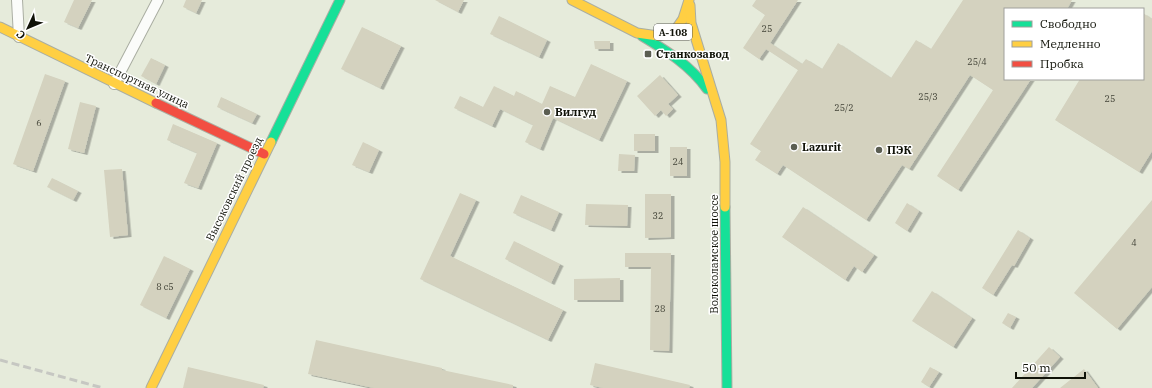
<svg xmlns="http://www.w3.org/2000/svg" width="1152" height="388" viewBox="0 0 1152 388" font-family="'IBM Plex Serif',serif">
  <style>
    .building { fill: #d4d2bf; filter: url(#shadow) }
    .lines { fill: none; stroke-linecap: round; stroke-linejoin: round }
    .street-casing { stroke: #aaaea2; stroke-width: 12 }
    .fast-casing { stroke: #aaaea2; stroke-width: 11 }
    .slow-casing { stroke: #aaaea2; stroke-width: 11 }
    .jam-casing { stroke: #aaaea2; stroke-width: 11 }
    .street { stroke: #fbfcfa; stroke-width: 10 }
    .fast { stroke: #16e098; stroke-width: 9 }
    .slow { stroke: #ffcf43; stroke-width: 9 }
    .jam { stroke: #f24e42; stroke-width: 9 }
    .rail { stroke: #c6c7c2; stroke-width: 3; stroke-dasharray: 8 4; stroke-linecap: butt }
    .poi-dot { fill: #5b5e52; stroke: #fff; stroke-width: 1.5 }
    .labels { text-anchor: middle; stroke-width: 3; stroke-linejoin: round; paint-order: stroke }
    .number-label { font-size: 9px; fill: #424337 }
    .shield { fill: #fff; stroke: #585952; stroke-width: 1 }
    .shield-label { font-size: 10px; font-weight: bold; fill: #101208 }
    .poi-label { font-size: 11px; font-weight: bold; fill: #101208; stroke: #fff; text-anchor: start }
    .street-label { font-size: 11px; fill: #101208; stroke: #fff }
  </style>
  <defs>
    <filter id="shadow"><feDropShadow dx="3.5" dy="2" stdDeviation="0" flood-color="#0004"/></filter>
  </defs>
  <rect width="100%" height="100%" fill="#e6ebdb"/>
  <g class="building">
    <path d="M74 0H92L78 28 64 22Z"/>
    <path d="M186 0H202L196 13 183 7Z"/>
    <path d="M435 0H464L458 12Z"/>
    <path d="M756 0H798L770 43 802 64 806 59 822 69 838 43 891 78 916 40 931 49 963 0H1072L1067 9H1005V79H1031L958 190 937 176 993 90 970 75 909 169 902 165 866 220 783 165 777 174 755 160 761 151 750 144 798 70 766 49 759 59 743 48 765 15 752 6Z"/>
    <path d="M1143 13 1152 19V151L1139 172 1055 120 1080 79H1143Z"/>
    <path d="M499 16 547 40 539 57 490 34Z"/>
    <path d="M362 27 401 46 380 88 341 69Z"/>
    <path d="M594 41H610V49H595Z"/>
    <path d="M151 58 165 65 156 84 141 76Z"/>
    <path d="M591 64 627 81 599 140 553 118 540 149 525 142 533 125 500 109 492 126 454 108 460 96 483 107 494 86 514 96 516 91 542 104 550 86 575 97Z"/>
    <path d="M45 74 65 81 33 171 13 164Z"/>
    <path d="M660 75 678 95 668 104 673 109 666 116 661 110 655 116 637 96Z"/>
    <path d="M221 97 257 114 252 123 217 107Z"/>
    <path d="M80 102 96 106 84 153 68 149Z"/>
    <path d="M173 124 217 143 198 188 184 183 197 153 167 140Z"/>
    <rect x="634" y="134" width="21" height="17"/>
    <path d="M363 142 379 150 369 172 352 165Z"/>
    <rect x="670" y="147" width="17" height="29"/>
    <path d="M619 154 635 155 634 171H618Z"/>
    <path d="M122 169 128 235 110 237 104 170Z"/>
    <path d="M52 178 78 191 73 200 47 187Z"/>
    <path d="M460 193 476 200 450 256 563 310 548 340 420 279Z"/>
    <path d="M645 194H671V237L645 238Z"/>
    <path d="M521 195 559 212 551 230 513 213Z"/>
    <path d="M1152 200V287L1117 329 1074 293Z"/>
    <path d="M907 203 919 211 907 231 895 223Z"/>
    <path d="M586 204 628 205 627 226 585 225Z"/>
    <path d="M803 207 874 255 862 272 854 266 845 280 782 237Z"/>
    <path d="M1018 230 1030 238 1014 266 1012 265 993 295 982 288Z"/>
    <path d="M514 241 560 264 551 283 505 259Z"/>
    <path d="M625 253H671L669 351 650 350 651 267H625Z"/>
    <path d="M164 256 190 269 166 318 140 305Z"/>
    <path d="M620 278V300H574V279Z"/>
    <path d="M932 291 972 318 953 347 912 321Z"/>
    <path d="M1008 313 1016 317 1010 328 1002 323Z"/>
    <path d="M316 340 442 368V370L513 385V388H374L308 374Z"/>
    <path d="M1049 347 1060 357 1032 388H1012Z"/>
    <path d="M595 363 690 385 689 388H603L590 385Z"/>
    <path d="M188 367 264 385 263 388H183Z"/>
    <path d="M930 367 939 372 929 387 921 382Z"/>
    <path d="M1084 369 1098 388H1060Z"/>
  </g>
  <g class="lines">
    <defs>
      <g id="street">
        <path d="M17 0 19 37"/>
        <path d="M114 84 158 0"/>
      </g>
      <g id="fast">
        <path d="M642 36C667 51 690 65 707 89"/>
        <path d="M271 142 340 0"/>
        <path d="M725 207 727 388"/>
      </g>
      <g id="slow">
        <path d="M572 0 637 33 658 36 674 32 683 19 689 0"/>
        <path d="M690 5 691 23 721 120 725 162V207"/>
        <path d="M0 27 156 103"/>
        <path d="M151 388 271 142"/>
      </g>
      <path id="jam" d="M156 103 264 154"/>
    </defs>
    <use href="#street" class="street-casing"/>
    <use href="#fast" class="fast-casing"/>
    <use href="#slow" class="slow-casing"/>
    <use href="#jam" class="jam-casing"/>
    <use href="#street" class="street"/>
    <use href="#fast" class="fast"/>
    <use href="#slow" class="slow"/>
    <use href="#jam" class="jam"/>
    <path class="rail" d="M0 360 103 388"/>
  </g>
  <g class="poi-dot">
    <rect x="644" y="50" width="8" height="8" rx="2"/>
    <circle cx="547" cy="112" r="4"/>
    <circle cx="794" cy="147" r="4"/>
    <circle cx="879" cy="150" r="4"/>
  </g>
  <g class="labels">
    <g class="number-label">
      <text x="767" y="32">25</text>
      <text x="977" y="65">25/4</text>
      <text x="928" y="100">25/3</text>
      <text x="1110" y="102">25</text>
      <text x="844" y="111">25/2</text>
      <text x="39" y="126">6</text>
      <text x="678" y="165">24</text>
      <text x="658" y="219">32</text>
      <text x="1134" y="246">4</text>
      <text x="165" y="290">8 с5</text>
      <text x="660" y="312">28</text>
    </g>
    <rect class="shield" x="654" y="24" width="38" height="16" rx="3"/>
    <g class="shield-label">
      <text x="673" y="36">А-108</text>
    </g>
    <g class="poi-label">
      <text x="656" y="58">Станкозавод</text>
      <text x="555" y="116">Вилгуд</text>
      <text x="802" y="151">Lazurit</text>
      <text x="887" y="154">ПЭК</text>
    </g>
    <g class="street-label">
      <text transform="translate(137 81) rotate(25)" y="4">Транспортная улица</text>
      <text transform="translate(234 189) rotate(-64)" y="4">Высоковский проезд</text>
      <text transform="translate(714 254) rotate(-90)" y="4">Волоколамское шоссе</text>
    </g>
  </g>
  <rect x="1004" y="8" width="140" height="72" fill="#ffffff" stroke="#9fa09c"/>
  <rect x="1012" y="21" width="20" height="6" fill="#16e098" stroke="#9fa09c"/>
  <text x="1040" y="28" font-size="12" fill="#101208">Свободно</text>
  <rect x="1012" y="41" width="20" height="6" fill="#ffcf43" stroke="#9fa09c"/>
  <text x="1040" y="48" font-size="12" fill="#101208">Медленно</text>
  <rect x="1012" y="61" width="20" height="6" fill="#f24e42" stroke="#9fa09c"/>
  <text x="1040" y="68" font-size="12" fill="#101208">Пробка</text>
  <g transform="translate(28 28) rotate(226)" stroke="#ffffff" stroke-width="3" paint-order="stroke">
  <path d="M0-3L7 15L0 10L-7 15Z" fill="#101208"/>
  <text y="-6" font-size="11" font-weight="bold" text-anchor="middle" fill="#101208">С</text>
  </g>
  <path d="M1016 372v6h69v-6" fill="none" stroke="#101208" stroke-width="2"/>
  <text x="1022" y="372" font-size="12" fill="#101208" stroke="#ffffff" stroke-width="3" paint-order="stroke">50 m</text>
</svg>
